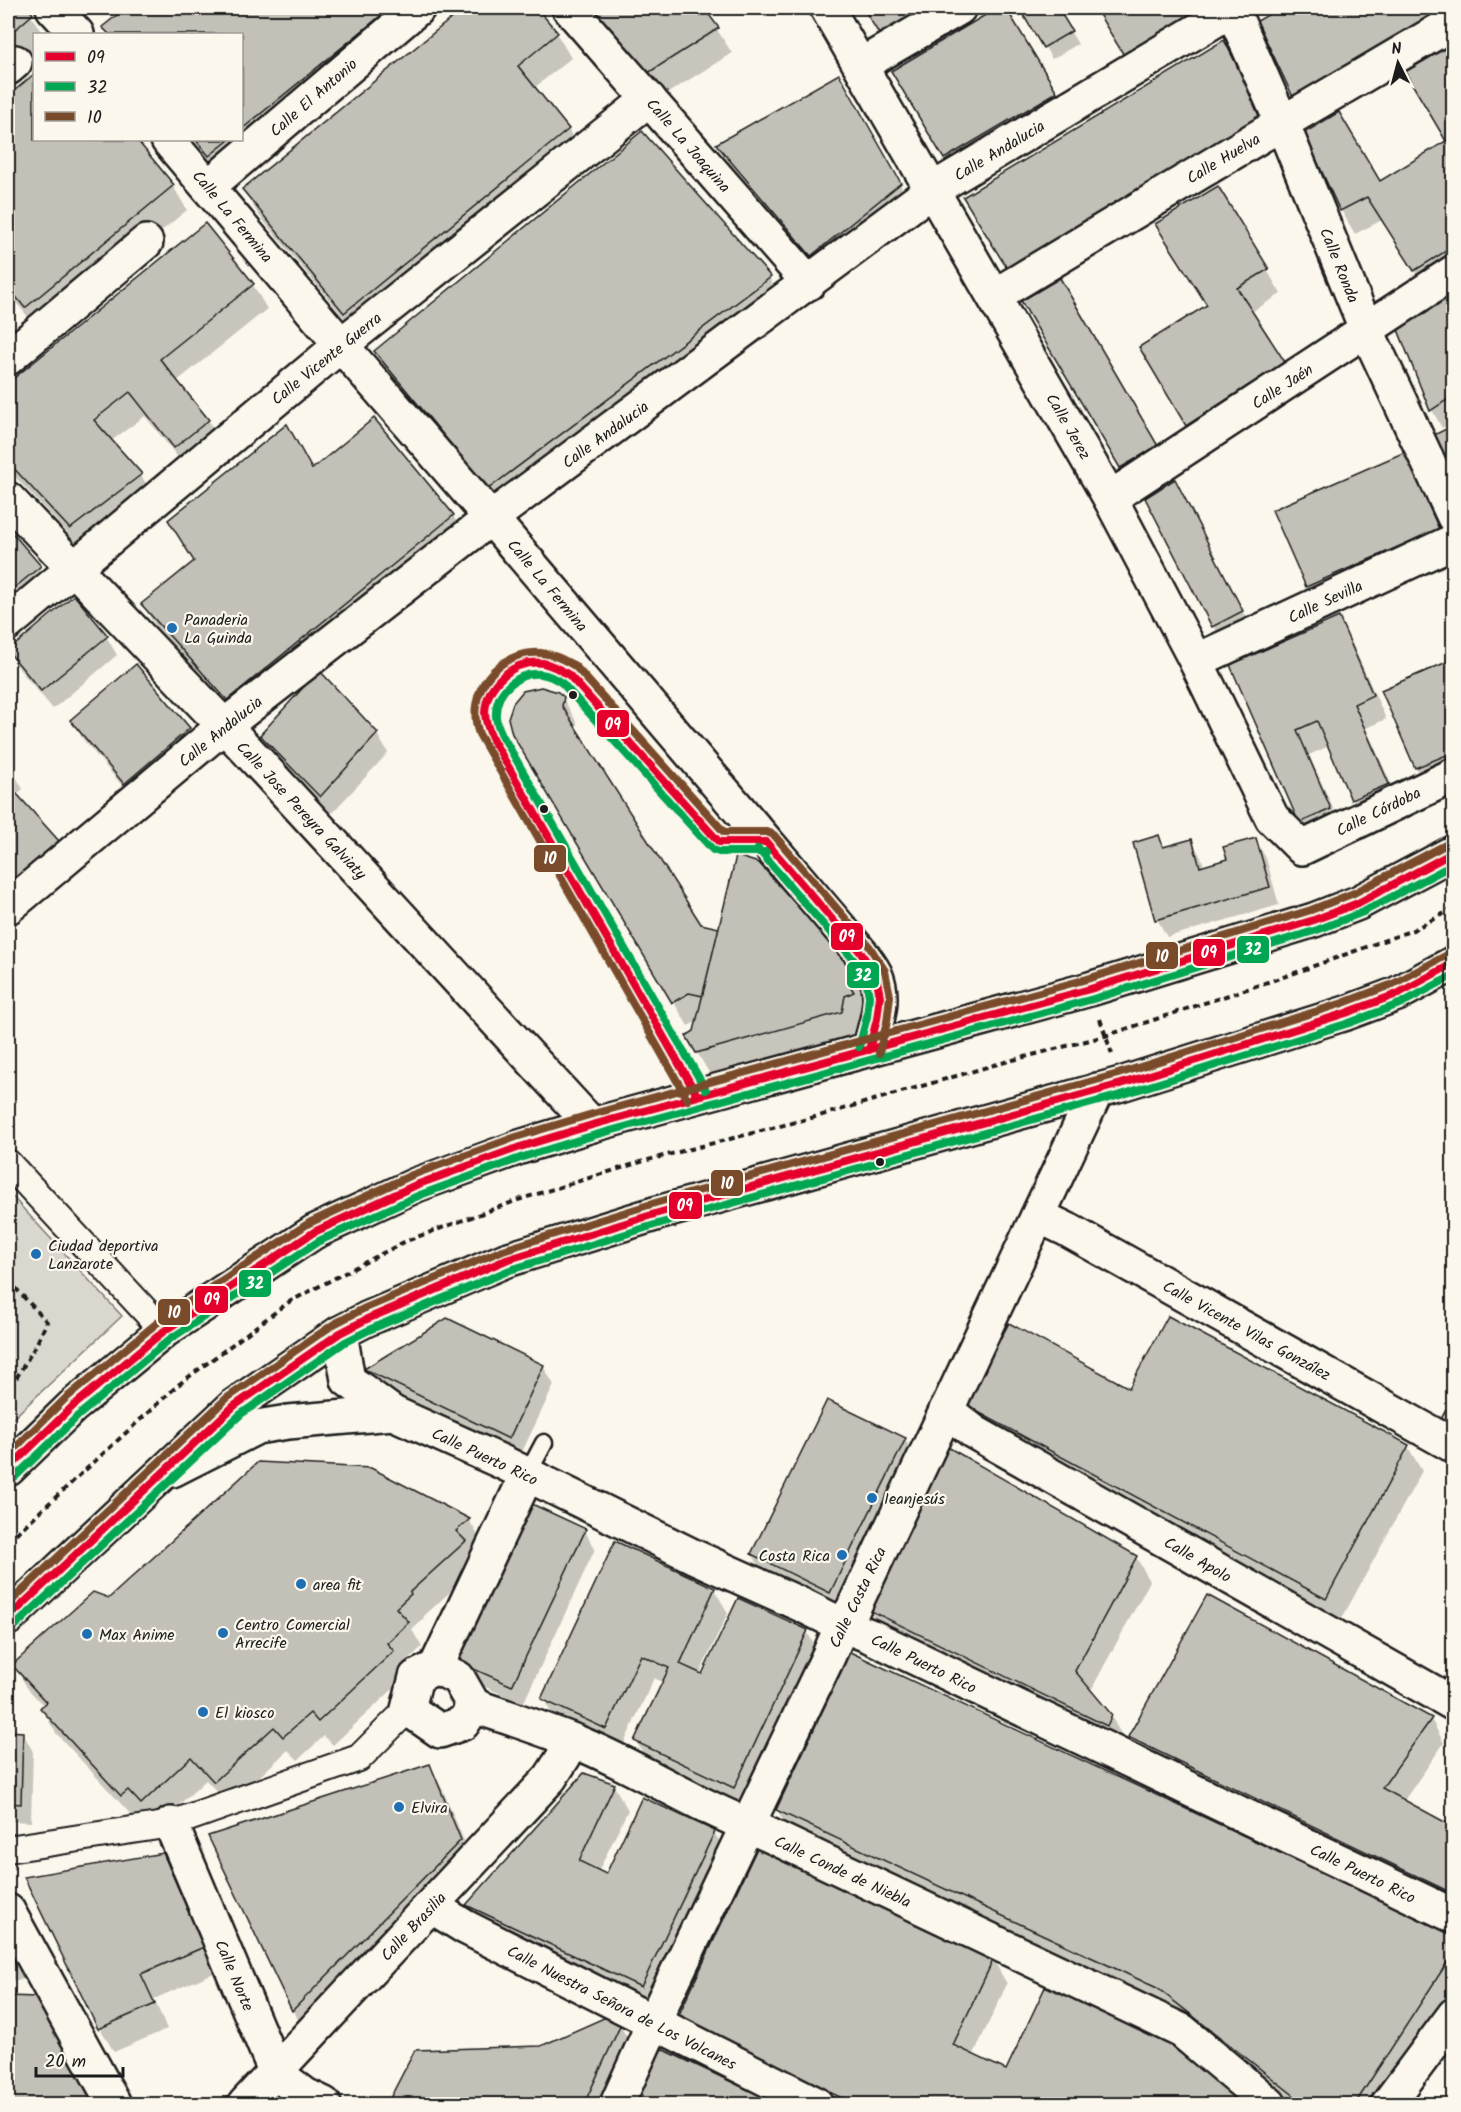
<svg xmlns="http://www.w3.org/2000/svg" width="1461" height="2112" viewBox="0 0 1461 2112" font-family="Kalam,sans-serif">
  <style>
    .green { fill: #dad7ce; stroke: #7b7a75; stroke-width: 1.5 }
    .shadow { fill: #0003 }
    .building { fill: #c3c0b8; stroke: #1c1c1c; stroke-width: 1.5 }
    .lines { fill: none; stroke-linecap: round; stroke-linejoin: round }
    .service-casing { stroke: #1c1c1c; stroke-width: 21 }
    .pedestrian-casing { stroke: #1c1c1c; stroke-width: 30 }
    .minor-casing { stroke: #1c1c1c; stroke-width: 38 }
    .tertiary-casing { stroke: #1c1c1c; stroke-width: 38 }
    .primary-casing { stroke: #1c1c1c; stroke-width: 38 }
    .path { stroke: #1c1c1c; stroke-width: 4; stroke-dasharray: 6 4.5; stroke-linecap: butt }
    .service { stroke: #fbf7ec; stroke-width: 16 }
    .pedestrian { stroke: #fbf7ec; stroke-width: 26 }
    .minor { stroke: #fbf7ec; stroke-width: 33 }
    .tertiary { stroke: #fbf7ec; stroke-width: 33 }
    .primary { stroke: #fbf7ec; stroke-width: 33 }
    .bus-1-casing { stroke: #fbf7ec; stroke-width: 12 }
    .bus-2-casing { stroke: #fbf7ec; stroke-width: 12 }
    .bus-3-casing { stroke: #fbf7ec; stroke-width: 12 }
    .bus-1 { stroke: #e4002b; stroke-width: 8 }
    .bus-2 { stroke: #00a651; stroke-width: 8 }
    .bus-3 { stroke: #7a4b2a; stroke-width: 8 }
    .poi-dot { fill: #1f6fb2; stroke: #fbf7ec; stroke-width: 2 }
    .bus-dot { fill: #1c1c1c; stroke: #fbf7ec; stroke-width: 2 }
    .labels { text-anchor: middle; stroke-width: 4.5; stroke-linejoin: round; paint-order: stroke }
    .street-label { font-size: 16px; fill: #1c1c1c; stroke: #fbf7ec }
    .poi-label { font-size: 16px; fill: #1c1c1c; stroke: #fbf7ec; text-anchor: start }
    .line-badge { stroke: #fbf7ec; stroke-width: 2 }
    .badge-label { font-size: 16px; text-anchor: middle; font-weight: bold; fill: #fff }
  </style>
  <rect width="100%" height="100%" fill="#fbf7ec"/>
  <filter id="ink" filterUnits="userSpaceOnUse"><feTurbulence type="fractalNoise" baseFrequency=".0167" numOctaves="2"/><feDisplacementMap in="SourceGraphic" scale="12" xChannelSelector="R" yChannelSelector="G"/><feConvolveMatrix kernelMatrix="1 2 1 2 8 2 1 2 1" color-interpolation-filters="sRGB"/></filter>
  <g filter="url(#ink)">
    <path class="green" d="M8 1192 122 1316 8 1423Z"/>
    <g class="shadow">
      <path d="M8 8H26L43 34H34V49L8 72Z"/>
      <path d="M129 8H433L224 179 191 140H242V34H108L104 27Z"/>
      <path d="M466 8H535L557 34 571 58 534 88 568 129 582 154 359 336 258 214 244 190Z"/>
      <path d="M587 8H703L732 53 663 96Z"/>
      <path d="M863 8H984L896 60Z"/>
      <path d="M999 8H1004L1069 116 959 182 893 71Z"/>
      <path d="M1021 8H1056L1078 44 1052 59Z"/>
      <path d="M1096 8H1262L1140 80Z"/>
      <path d="M1283 8H1454L1259 22Z"/>
      <path d="M1454 45V279L1429 294 1382 220 1355 234 1341 210 1380 183 1448 142Z"/>
      <path d="M34 76V140H135L173 186 187 210 40 331 8 293V98Z"/>
      <path d="M839 76 913 208 826 280 732 168 718 144Z"/>
      <path d="M205 226 253 285 267 309 176 382 208 420 222 445 189 471 145 416 111 441 141 475 155 499 85 552 8 469V385Z"/>
      <path d="M1171 249 1267 270 1281 294 1251 312 1297 386 1201 449 1155 372 1208 306Z"/>
      <path d="M769 278 783 302 503 513 389 375 375 351Z"/>
      <path d="M1059 280 1167 465 1131 486 1024 301Z"/>
      <path d="M1454 298V420L1442 428 1432 410 1399 328Z"/>
      <path d="M1404 454 1418 478 1452 554 1321 611 1307 586 1274 511Z"/>
      <path d="M312 471 453 516 467 540 242 723 157 629 143 605Z"/>
      <path d="M1147 499H1185L1252 630 1224 645Z"/>
      <path d="M8 530 39 566 53 591 8 629Z"/>
      <path d="M1338 619 1352 643 1386 719 1366 728 1402 808 1367 823 1353 799 1329 746 1309 755 1344 833 1314 846 1300 822 1232 666Z"/>
      <path d="M106 636 117 655 53 709 20 670 9 652Z"/>
      <path d="M1454 660V774L1427 786 1416 768 1383 691Z"/>
      <path d="M319 672 377 734 388 753 331 814 273 754 262 735Z"/>
      <path d="M563 698 577 723 576 730 700 926 852 969 866 993 862 1009 866 1017 859 1021 855 1036 711 1076 688 1037 696 1032 699 1020 688 1026 528 758Z"/>
      <path d="M72 720 189 729 199 747 135 801 82 738Z"/>
      <path d="M8 763 23 789 16 795 58 842 72 866 8 923Z"/>
      <path d="M1158 837 1165 848 1191 840 1202 859 1204 867 1229 860 1255 839 1266 858 1279 905 1167 937 1157 919Z"/>
      <path d="M8 1203 12 1210 8 1214Z"/>
      <path d="M543 1366 554 1385 520 1456 376 1387 366 1369Z"/>
      <path d="M966 1405 1408 1447 1422 1471 1340 1622 980 1429Z"/>
      <path d="M905 1439 919 1464 844 1616 766 1578 752 1554Z"/>
      <path d="M371 1470 469 1520 483 1544 478 1566 423 1617 424 1619 412 1630 422 1647 401 1666 407 1676 333 1745 324 1736 298 1760 288 1750 229 1805 206 1780 155 1827 143 1813 136 1820 56 1733 42 1709 44 1706 28 1689 14 1665 110 1600Z"/>
      <path d="M585 1531 595 1549 523 1704 470 1680 460 1662Z"/>
      <path d="M1136 1557 1150 1581 1090 1692 1111 1716 1125 1741 883 1633 869 1609Z"/>
      <path d="M714 1589 728 1613 699 1675 703 1676 807 1632 821 1656 748 1811 650 1766 636 1741 663 1682 654 1678 620 1752 557 1723 543 1698Z"/>
      <path d="M1431 1719 1444 1743 1403 1802 1454 1829V1911L1144 1761 1130 1737Z"/>
      <path d="M8 1733H23L33 1752 31 1822 8 1821Z"/>
      <path d="M429 1766 443 1790 474 1865 307 2034 293 2011 210 1837Z"/>
      <path d="M614 1786 628 1810 598 1872 607 1876 714 1832 728 1856 655 2010 481 1929 468 1905Z"/>
      <path d="M777 1810 1454 1936V1997L1384 2104H1290L1173 2012 791 1835Z"/>
      <path d="M162 1855 176 1879 216 1972 154 1999 167 2029 114 2052 100 2028Z"/>
      <path d="M8 1944 26 1979 8 1981Z"/>
      <path d="M993 1959 1007 1984 973 2056 1007 2072 1157 2036 1241 2104H819L692 2045Z"/>
      <path d="M8 1997 35 1998 93 2104H8Z"/>
      <path d="M620 2025 634 2050 609 2104H388L415 2052 542 2048Z"/>
      <path d="M661 2050 775 2104H635Z"/>
    </g>
    <g class="building">
      <path d="M8 8H28L33 14 8 36Z"/>
      <path d="M126 8H390L242 129V34H109L102 27Z"/>
      <path d="M464 8H537L558 33 518 66 569 129 344 313 242 189Z"/>
      <path d="M590 8H704L719 28 648 73Z"/>
      <path d="M863 8H930L881 37Z"/>
      <path d="M997 8H1006L1057 92 944 159 891 71Z"/>
      <path d="M1019 8H1058L1072 31 1043 48Z"/>
      <path d="M1095 8H1208L1125 57Z"/>
      <path d="M1280 8H1448L1294 99 1257 21Z"/>
      <path d="M1224 40 1263 117 1008 270 963 197Z"/>
      <path d="M1454 43V246L1414 271 1367 197 1340 211 1304 133 1339 112 1380 181 1446 141 1405 72Z"/>
      <path d="M34 74V140H137L174 185 25 308 8 287V96Z"/>
      <path d="M839 74 901 183 811 256 716 144Z"/>
      <path d="M642 131 771 277 488 489 374 351Z"/>
      <path d="M196 140H229L209 156Z"/>
      <path d="M1218 186 1269 269 1237 288 1285 362 1186 426 1139 347 1207 305 1155 224Z"/>
      <path d="M205 223 254 284 160 359 209 420 174 448 130 392 94 420 142 474 70 529 8 462V383Z"/>
      <path d="M1060 278 1158 446 1120 468 1021 301Z"/>
      <path d="M1451 292 1454 296V395L1430 411 1397 327Z"/>
      <path d="M374 418 454 515 227 700 141 604 194 561 168 520 287 424 312 469Z"/>
      <path d="M1454 425V474L1434 435Z"/>
      <path d="M1405 452 1439 529 1306 587 1272 510Z"/>
      <path d="M1175 479 1243 611 1212 627 1145 498Z"/>
      <path d="M8 528 41 566 8 593Z"/>
      <path d="M74 595 108 636 41 691 8 651Z"/>
      <path d="M1339 617 1373 695 1354 704 1389 784 1351 800 1317 721 1297 730 1331 809 1299 823 1230 665Z"/>
      <path d="M1454 659V752L1415 768 1381 690Z"/>
      <path d="M136 664 190 728 124 784 70 720Z"/>
      <path d="M319 670 378 733 320 797 260 735Z"/>
      <path d="M541 687 558 692 564 697 562 706 701 924 719 928 703 996 689 993 672 1003 512 734 508 718 513 703 523 691Z"/>
      <path d="M8 784 59 841 8 886Z"/>
      <path d="M1159 835 1163 847 1192 839 1200 867 1227 859 1223 847 1256 838 1270 887 1155 920 1133 843Z"/>
      <path d="M736 856 759 863 853 968 849 984 854 992 845 996 842 1012 696 1053 686 1036 694 1031Z"/>
      <path d="M1168 1316 1409 1445 1326 1599 965 1405 1009 1323 1129 1388Z"/>
      <path d="M447 1318 544 1365 509 1439 364 1369Z"/>
      <path d="M1454 1395V1426L1441 1419Z"/>
      <path d="M827 1400 906 1438 830 1593 751 1554Z"/>
      <path d="M946 1446 1137 1556 1075 1671 1112 1715 1107 1726 867 1609Z"/>
      <path d="M258 1462 371 1468 470 1519 456 1531 466 1541 410 1592 411 1594 396 1608 409 1622 387 1643 394 1651 318 1722 310 1713 283 1737 274 1727 214 1782 191 1757 141 1804 128 1790 121 1796 40 1708 46 1702 12 1665 93 1592 109 1598Z"/>
      <path d="M532 1504 586 1529 512 1686 458 1662Z"/>
      <path d="M615 1541 715 1588 680 1664 702 1674 738 1598 808 1630 734 1788 634 1741 669 1668 641 1655 606 1729 541 1699Z"/>
      <path d="M1207 1595 1432 1718 1382 1788 1454 1827V1894L1128 1737Z"/>
      <path d="M850 1652 1454 1934V1952L1355 2104H1305L1157 1988 776 1810Z"/>
      <path d="M8 1731 23 1732 21 1804 8 1803Z"/>
      <path d="M430 1764 461 1840 292 2011 208 1836Z"/>
      <path d="M584 1773 615 1784 579 1861 606 1874 642 1797 715 1831 641 1987 466 1905Z"/>
      <path d="M757 1848 994 1958 953 2045 1006 2070 1047 1983 1158 2035 1243 2104H855L676 2021Z"/>
      <path d="M163 1853 204 1947 141 1974 155 2004 98 2029 24 1877Z"/>
      <path d="M8 1996 36 1997 94 2104H8Z"/>
      <path d="M606 2017 621 2024 584 2104H387L415 2050 541 2046Z"/>
      <path d="M660 2048 778 2104H633Z"/>
    </g>
    <g class="lines">
      <defs>
        <g id="service">
          <path d="M697 1095 493 740C489 731 485 723 485 713 485 686 511 662 538 663 550 663 560 670 569 675L719 842H766"/>
          <path d="M527 1475 544 1443"/>
        </g>
        <g id="pedestrian">
          <path d="M8 1163 164 1331"/>
          <path d="M8 1849 171 1824 359 1758 408 1709"/>
        </g>
        <g id="minor">
          <path d="M53 8 77 34"/>
          <path d="M569 8 809 283"/>
          <path d="M827 8 1110 498 1196 661 1272 818 1302 848 1454 775"/>
          <path d="M1232 9 1282 123 1367 331 1454 517"/>
          <path d="M861 65 959 8"/>
          <path d="M8 68 15 62"/>
          <path d="M168 140 341 345 491 518 861 953C866 960 873 968 876 976 886 1000 875 1027 869 1050"/>
          <path d="M209 186 418 8"/>
          <path d="M994 296 1282 123 1454 22"/>
          <path d="M8 358 146 242"/>
          <path d="M1110 498 1454 272"/>
          <path d="M8 623 341 345 649 99"/>
          <path d="M1196 661 1454 541"/>
          <path d="M8 907 224 726"/>
          <path d="M1039 1216 1068 1230 1454 1446"/>
          <path d="M340 1333 348 1380 393 1413 502 1462 695 1557 804 1606 842 1625 870 1636 1454 1916"/>
          <path d="M946 1410 974 1432 1454 1704"/>
          <path d="M172 1470 257 1427 288 1422 393 1413"/>
          <path d="M436 1667 458 1678 474 1706"/>
          <path d="M474 1706C507 1717 541 1728 574 1741 634 1765 688 1801 748 1825L1182 2031 1269 2104"/>
          <path d="M474 1706 463 1723 440 1731 408 1709 416 1677 436 1667 527 1475"/>
          <path d="M171 1824 276 2073 305 2095 324 2104"/>
          <path d="M431 1906 465 1927 816 2104"/>
          <path d="M8 1911 114 2104"/>
          <path d="M245 2104 550 1778 574 1741"/>
          <path d="M617 2104 661 2006 828 1657 842 1625 853 1609 1097 1090"/>
        </g>
        <g id="tertiary">
          <path d="M8 499 247 750 592 1125"/>
          <path d="M224 726 491 518 932 190 1235 8"/>
          <path d="M1388 2104 1454 2015"/>
        </g>
        <g id="primary">
          <path d="M8 1469 72 1407 164 1331 314 1232 416 1185 520 1147 592 1125 1090 989 1314 920 1358 903 1454 852"/>
          <path d="M8 1618 234 1406 340 1333 367 1319 506 1260 658 1213 1121 1084 1346 1013 1397 994 1454 963"/>
        </g>
      </defs>
      <use href="#service" class="service-casing"/>
      <use href="#pedestrian" class="pedestrian-casing"/>
      <use href="#minor" class="minor-casing"/>
      <use href="#tertiary" class="tertiary-casing"/>
      <use href="#primary" class="primary-casing"/>
      <g class="path">
        <path d="M1100 1019 1112 1054"/>
        <path d="M8 1280 47 1322 36 1345 8 1392"/>
        <path d="M8 1541 178 1385 289 1302 406 1241 521 1199 644 1161 819 1116 994 1065 1105 1036 1289 975 1413 930 1454 908"/>
      </g>
      <use href="#service" class="service"/>
      <use href="#pedestrian" class="pedestrian"/>
      <use href="#minor" class="minor"/>
      <use href="#tertiary" class="tertiary"/>
      <use href="#primary" class="primary"/>
      <defs>
        <g id="bus-1">
          <path d="M766 842 861 953 876 976 880 996 877 1019 869 1050"/>
          <path d="M697 1095 493 740C489 731 485 722 485 713 486 684 514 659 543 663 553 665 561 670 569 675L719 842H766"/>
          <path d="M8 1469 72 1407 164 1331 314 1232 416 1185 520 1147 592 1125 1090 989 1314 920 1358 903 1454 852"/>
          <path d="M8 1618 234 1406 340 1333 367 1319 506 1260 658 1213 1121 1084 1346 1013 1397 994 1454 963"/>
        </g>
        <g id="bus-2">
          <path d="M758 849 853 959 866 980 869 996 867 1017 859 1047"/>
          <path d="M706 1090 502 735C499 728 495 721 496 713 496 691 519 671 541 674 549 675 556 679 562 683L713 850 719 852H766"/>
          <path d="M15 1477 79 1415 170 1339 319 1241 420 1195 523 1157 595 1135 1093 999 1317 930 1363 912 1454 864"/>
          <path d="M15 1626 241 1414 345 1342 371 1329 510 1270 661 1223 1124 1094 1349 1023 1402 1003 1454 975"/>
        </g>
        <g id="bus-3">
          <path d="M688 1100 479 734C464 693 498 650 541 653 554 654 564 660 575 666L724 832H767L774 835 869 946 885 971 890 996 887 1022 879 1053"/>
          <path d="M8 1455 65 1399 157 1323 309 1223 412 1175 516 1137 589 1115 1087 979 1311 910 1354 893 1449 843"/>
          <path d="M8 1604 227 1398 334 1324 363 1309 503 1250 655 1203 1118 1074 1343 1003 1393 984 1449 954"/>
        </g>
      </defs>
      <use href="#bus-1" class="bus-1-casing"/>
      <use href="#bus-2" class="bus-2-casing"/>
      <use href="#bus-3" class="bus-3-casing"/>
      <use href="#bus-1" class="bus-1"/>
      <use href="#bus-2" class="bus-2"/>
      <use href="#bus-3" class="bus-3"/>
    </g>
  </g>
  <g class="poi-dot">
    <circle cx="172" cy="628" r="6"/>
    <circle cx="36" cy="1254" r="6"/>
    <circle cx="872" cy="1498" r="6"/>
    <circle cx="842" cy="1555" r="6"/>
    <circle cx="301" cy="1584" r="6"/>
    <circle cx="223" cy="1633" r="6"/>
    <circle cx="87" cy="1634" r="6"/>
    <circle cx="203" cy="1712" r="6"/>
    <circle cx="399" cy="1807" r="6"/>
  </g>
  <g class="bus-dot">
    <circle cx="573" cy="695" r="5"/>
    <circle cx="544" cy="809" r="5"/>
    <circle cx="880" cy="1162" r="5"/>
  </g>
  <g class="labels">
    <g class="street-label">
      <text transform="translate(313 97) rotate(-41)" y="6">Calle El Antonio</text>
      <text transform="translate(689 145) rotate(49)" y="6">Calle La Joaquina</text>
      <text transform="translate(999 150) rotate(-31)" y="6">Calle Andalucia</text>
      <text transform="translate(1223 158) rotate(-31)" y="6">Calle Huelva</text>
      <text transform="translate(233 216) rotate(50)" y="6">Calle La Fermina</text>
      <text transform="translate(1340 265) rotate(68)" y="6">Calle Ronda</text>
      <text transform="translate(326 358) rotate(-39)" y="6">Calle Vicente Guerra</text>
      <text transform="translate(1282 386) rotate(-33)" y="6">Calle Jaén</text>
      <text transform="translate(1069 426) rotate(60)" y="6">Calle Jerez</text>
      <text transform="translate(605 434) rotate(-36)" y="6">Calle Andalucia</text>
      <text transform="translate(548 585) rotate(50)" y="6">Calle La Fermina</text>
      <text transform="translate(1325 601) rotate(-25)" y="6">Calle Sevilla</text>
      <text transform="translate(220 731) rotate(-39)" y="6">Calle Andalucia</text>
      <text transform="translate(302 810) rotate(47)" y="6">Calle Jose Pereyra Galviaty</text>
      <text transform="translate(1378 811) rotate(-26)" y="6">Calle Córdoba</text>
      <text transform="translate(1247 1330) rotate(29)" y="6">Calle Vicente Vilas González</text>
      <text transform="translate(485 1456) rotate(25)" y="6">Calle Puerto Rico</text>
      <text transform="translate(1198 1559) rotate(30)" y="6">Calle Apolo</text>
      <text transform="translate(857 1597) rotate(-64)" y="6">Calle Costa Rica</text>
      <text transform="translate(924 1663) rotate(26)" y="6">Calle Puerto Rico</text>
      <text transform="translate(843 1871) rotate(25)" y="6">Calle Conde de Niebla</text>
      <text transform="translate(1363 1873) rotate(26)" y="6">Calle Puerto Rico</text>
      <text transform="translate(413 1926) rotate(-47)" y="6">Calle Brasilia</text>
      <text transform="translate(235 1975) rotate(67)" y="6">Calle Norte</text>
      <text transform="translate(622 2007) rotate(27)" y="6">Calle Nuestra Señora de Los Volcanes</text>
    </g>
    <g class="poi-label">
      <text x="184" y="625">Panaderia<tspan x="184" dy="18">La Guinda</tspan></text>
      <text x="48" y="1251">Ciudad deportiva<tspan x="48" dy="18">Lanzarote</tspan></text>
      <text x="884" y="1504">Ieanjesús</text>
      <text x="830" y="1561" text-anchor="end">Costa Rica</text>
      <text x="313" y="1590">area fit</text>
      <text x="235" y="1630">Centro Comercial<tspan x="235" dy="18">Arrecife</tspan></text>
      <text x="99" y="1640">Max Anime</text>
      <text x="215" y="1718">El kiosco</text>
      <text x="411" y="1813">Elvira</text>
    </g>
  </g>
  <g class="line-badge">
    <rect x="596" y="709" width="34" height="29" rx="6" fill="#e4002b"/>
    <rect x="533" y="844" width="34" height="29" rx="6" fill="#7a4b2a"/>
    <rect x="830" y="922" width="34" height="29" rx="6" fill="#e4002b"/>
    <rect x="1236" y="935" width="34" height="29" rx="6" fill="#00a651"/>
    <rect x="1192" y="938" width="34" height="29" rx="6" fill="#e4002b"/>
    <rect x="1145" y="941" width="34" height="29" rx="6" fill="#7a4b2a"/>
    <rect x="846" y="961" width="34" height="28" rx="6" fill="#00a651"/>
    <rect x="710" y="1169" width="34" height="28" rx="6" fill="#7a4b2a"/>
    <rect x="668" y="1191" width="35" height="29" rx="6" fill="#e4002b"/>
    <rect x="238" y="1269" width="34" height="29" rx="6" fill="#00a651"/>
    <rect x="194" y="1285" width="35" height="29" rx="6" fill="#e4002b"/>
    <rect x="157" y="1298" width="34" height="28" rx="6" fill="#7a4b2a"/>
  </g>
  <g class="badge-label">
    <text x="613" y="730">09</text>
    <text x="550" y="864">10</text>
    <text x="847" y="942">09</text>
    <text x="1253" y="955">32</text>
    <text x="1209" y="958">09</text>
    <text x="1162" y="962">10</text>
    <text x="863" y="981">32</text>
    <text x="727" y="1189">10</text>
    <text x="685" y="1211">09</text>
    <text x="255" y="1289">32</text>
    <text x="212" y="1305">09</text>
    <text x="174" y="1318">10</text>
  </g>
  <rect width="1461" height="2112" fill="none" stroke="#fbf7ec" stroke-width="30"/>
  <rect x="15" y="15" width="1431" height="2082" fill="none" stroke="#1c1c1c" stroke-width="2" filter="url(#ink)"/>
  <rect x="33" y="33" width="210" height="108" fill="#fbf7ec" stroke="#a29f99" stroke-width="1.5"/>
  <rect x="45" y="52" width="30" height="9" fill="#e4002b" stroke="#a29f99" stroke-width="1.5"/>
  <text x="87" y="63" font-size="18" fill="#1c1c1c">09</text>
  <rect x="45" y="82" width="30" height="9" fill="#00a651" stroke="#a29f99" stroke-width="1.5"/>
  <text x="87" y="93" font-size="18" fill="#1c1c1c">32</text>
  <rect x="45" y="112" width="30" height="9" fill="#7a4b2a" stroke="#a29f99" stroke-width="1.5"/>
  <text x="87" y="123" font-size="18" fill="#1c1c1c">10</text>
  <g transform="translate(1398 63) rotate(354)" stroke="#fbf7ec" stroke-width="4.5" paint-order="stroke">
  <path d="M0-4.5L10 22L0 15L-10 22Z" fill="#1c1c1c"/>
  <text y="-9" font-size="16" font-weight="bold" text-anchor="middle" fill="#1c1c1c">N</text>
  </g>
  <path d="M36 2067v9h87v-9" fill="none" stroke="#1c1c1c" stroke-width="3"/>
  <text x="45" y="2067" font-size="18" fill="#1c1c1c" stroke="#fbf7ec" stroke-width="4.5" paint-order="stroke">20 m</text>
</svg>
